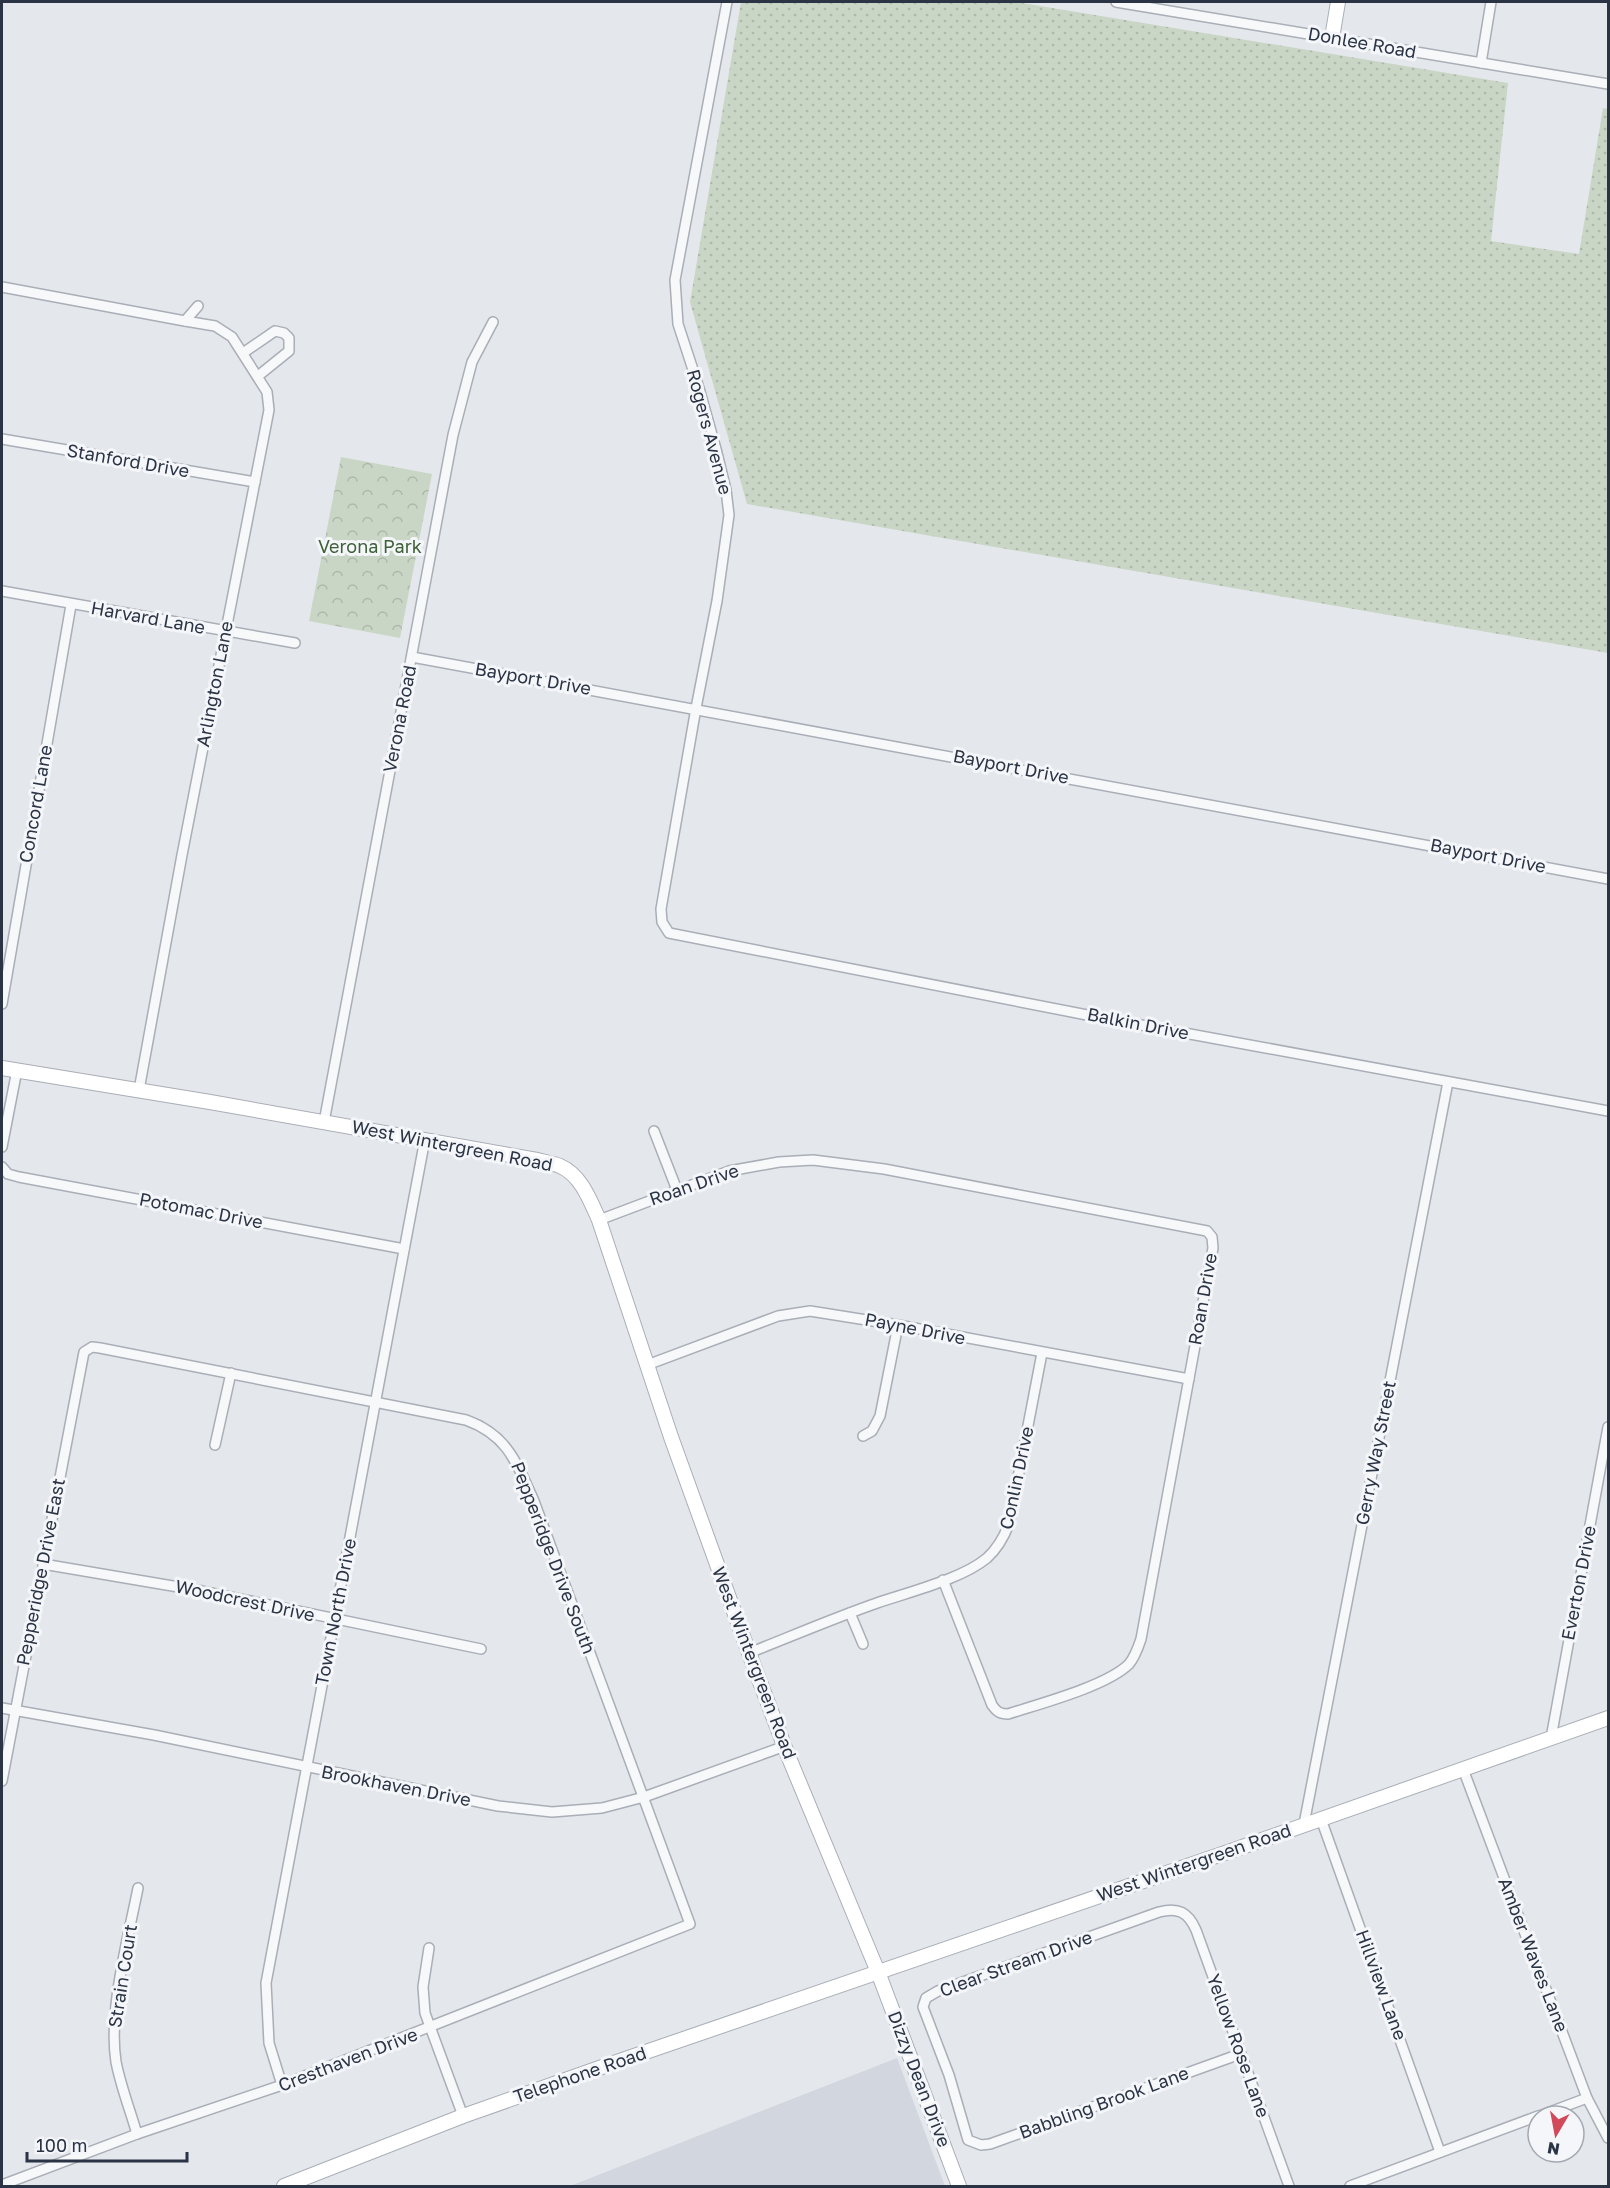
<svg xmlns="http://www.w3.org/2000/svg" width="1610" height="2188" viewBox="0 0 1610 2188" font-family="'Golos Text',sans-serif">
  <style>
    .built { fill: #d2d6de }
    .grass { fill: url(#grass-dots) }
    .forest { fill: url(#forest-crowns) }
    .lines { fill: none; stroke-linecap: round; stroke-linejoin: round }
    .street-casing { stroke: #a9aeb7; stroke-width: 12 }
    .secondary-casing { stroke: #a9aeb7; stroke-width: 16 }
    .street { stroke: #f7f8fa; stroke-width: 9 }
    .secondary { stroke: #fff; stroke-width: 14 }
    .labels { text-anchor: middle; stroke-width: 6; stroke-linejoin: round; paint-order: stroke }
    .street-label { font-size: 18px; fill: #2b3445; stroke: #f4f6f9 }
    .park-label { font-size: 18px; fill: #3f6138; stroke: #f4f6f9 }
  </style>
  <defs>
    <pattern id="grass-dots" width="8" height="8" patternUnits="userSpaceOnUse" patternTransform="scale(1.5)"><rect width="8" height="8" fill="#c9d6c5"/><path d="M2 2h.1M6 6h.1" fill="none" stroke="#adb8ab" stroke-width="1.8" stroke-linecap="round"/></pattern>
    <pattern id="forest-crowns" width="20" height="18" patternUnits="userSpaceOnUse" patternTransform="scale(1.5)"><rect width="20" height="18" fill="#c9d6c5"/><path d="M2 6a3 3 0 1 1 6 0M12 15a3 3 0 1 1 6 0" fill="none" stroke="#adb8ab"/></pattern>
  </defs>
  <rect width="100%" height="100%" fill="#e4e7ec"/>
  <path class="built" d="M897 2058 945 2186H570Z"/>
  <path class="grass" d="M741 2H1016L1508 83 1491 241 1579 254 1603 108 1608 109V653L747 504 690 302Z"/>
  <path class="forest" d="M341 457 432 474 400 638 309 621Z"/>
  <g class="lines">
    <defs>
      <g id="street">
        <path d="M727 2 675 280 678 324 699 388 716 449 726 490 729 515 717 601 696 708 661 909 662 922 669 933 1087 1015 1608 1111"/>
        <path d="M1116 2 1608 84"/>
        <path d="M1481 63 1491 2"/>
        <path d="M2 287 185 321 198 306"/>
        <path d="M243 353 275 331 284 333 289 338V351L258 376"/>
        <path d="M2 439 255 482"/>
        <path d="M2 591 295 643"/>
        <path d="M412 657 1608 879"/>
        <path d="M2 1004 71 605"/>
        <path d="M139 1090 182 855 269 410 267 392 232 337 215 326 185 321"/>
        <path d="M324 1122 453 435 472 362 493 322"/>
        <path d="M654 1131 677 1190"/>
        <path d="M2 1147 17 1070"/>
        <path d="M2 1167 8 1174 19 1177 404 1249"/>
        <path d="M599 1220 729 1171 779 1162 813 1160 884 1169 1207 1231 1212 1237 1213 1248 1141 1639C1138 1648 1135 1657 1129 1664 1107 1686 1039 1704 1008 1714 1000 1714 997 1712 992 1705L943 1580"/>
        <path d="M647 1365 778 1316 810 1311 898 1325 1189 1379"/>
        <path d="M863 1436 872 1431 880 1416 898 1325"/>
        <path d="M215 1445 231 1373"/>
        <path d="M43 1564 202 1591 481 1649"/>
        <path d="M850 1613 863 1644"/>
        <path d="M749 1653C792 1636 834 1618 877 1603 909 1592 962 1579 987 1558 998 1548 1004 1537 1009 1524L1042 1353"/>
        <path d="M2 1708 154 1735 498 1806 552 1812 602 1808 644 1797 785 1746"/>
        <path d="M1551 1738 1608 1427"/>
        <path d="M1463 1769 1587 2098 1608 2138"/>
        <path d="M2 1781 84 1352 92 1347 100 1348 466 1420C508 1435 517 1464 534 1501L690 1924 282 2085 137 2134 2 2185"/>
        <path d="M1321 1819 1440 2152"/>
        <path d="M1304 1824 1448 1082"/>
        <path d="M429 1948 423 1987 425 2013 463 2116"/>
        <path d="M1240 2054 990 2144 981 2145 968 2140 949 2075 923 2007 926 1998 938 1991 1159 1912C1178 1907 1188 1912 1196 1930L1289 2186"/>
        <path d="M282 2085 269 2043 266 1983 425 1139"/>
        <path d="M1539 2116 1587 2098"/>
        <path d="M137 2134C130 2110 121 2087 116 2062 108 2011 128 1939 138 1888"/>
        <path d="M1350 2186 1538 2116"/>
      </g>
      <g id="secondary">
        <path d="M1332 38 1338 2"/>
        <path d="M2 1068 210 1102 537 1160C544 1162 553 1163 560 1166 581 1175 590 1200 599 1220L671 1437 749 1653 787 1753 878 1972 959 2186"/>
        <path d="M284 2186 463 2116 599 2068 1225 1853 1608 1718"/>
      </g>
    </defs>
    <use href="#street" class="street-casing"/>
    <use href="#secondary" class="secondary-casing"/>
    <use href="#street" class="street"/>
    <use href="#secondary" class="secondary"/>
  </g>
  <g class="labels">
    <g class="street-label">
      <text transform="translate(1362 43) rotate(10)" y="6">Donlee Road</text>
      <text transform="translate(709 432) rotate(75)" y="6">Rogers Avenue</text>
      <text transform="translate(128 461) rotate(10)" y="6">Stanford Drive</text>
      <text transform="translate(148 618) rotate(10)" y="6">Harvard Lane</text>
      <text transform="translate(533 679) rotate(10)" y="6">Bayport Drive</text>
      <text transform="translate(215 684) rotate(-79)" y="6">Arlington Lane</text>
      <text transform="translate(400 719) rotate(-79)" y="6">Verona Road</text>
      <text transform="translate(1011 767) rotate(11)" y="6">Bayport Drive</text>
      <text transform="translate(36 804) rotate(-80)" y="6">Concord Lane</text>
      <text transform="translate(1488 856) rotate(11)" y="6">Bayport Drive</text>
      <text transform="translate(1138 1024) rotate(11)" y="6">Balkin Drive</text>
      <text transform="translate(452 1146) rotate(11)" y="6">West Wintergreen Road</text>
      <text transform="translate(694 1185) rotate(-19)" y="6">Roan Drive</text>
      <text transform="translate(201 1211) rotate(11)" y="6">Potomac Drive</text>
      <text transform="translate(1203 1299) rotate(-80)" y="6">Roan Drive</text>
      <text transform="translate(915 1329) rotate(11)" y="6">Payne Drive</text>
      <text transform="translate(1376 1453) rotate(-79)" y="6">Gerry Way Street</text>
      <text transform="translate(1017 1478) rotate(-78)" y="6">Conlin Drive</text>
      <text transform="translate(553 1558) rotate(69)" y="6">Pepperidge Drive South</text>
      <text transform="translate(41 1572) rotate(-79)" y="6">Pepperidge Drive East</text>
      <text transform="translate(1579 1583) rotate(-79)" y="6">Everton Drive</text>
      <text transform="translate(245 1601) rotate(12)" y="6">Woodcrest Drive</text>
      <text transform="translate(336 1612) rotate(-79)" y="6">Town North Drive</text>
      <text transform="translate(754 1663) rotate(69)" y="6">West Wintergreen Road</text>
      <text transform="translate(396 1786) rotate(11)" y="6">Brookhaven Drive</text>
      <text transform="translate(1194 1863) rotate(-19)" y="6">West Wintergreen Road</text>
      <text transform="translate(1533 1955) rotate(69)" y="6">Amber Waves Lane</text>
      <text transform="translate(1016 1964) rotate(-20)" y="6">Clear Stream Drive</text>
      <text transform="translate(123 1976) rotate(-81)" y="6">Strain Court</text>
      <text transform="translate(1381 1985) rotate(70)" y="6">Hillview Lane</text>
      <text transform="translate(1238 2046) rotate(70)" y="6">Yellow Rose Lane</text>
      <text transform="translate(348 2060) rotate(-21)" y="6">Cresthaven Drive</text>
      <text transform="translate(580 2075) rotate(-19)" y="6">Telephone Road</text>
      <text transform="translate(919 2079) rotate(69)" y="6">Dizzy Dean Drive</text>
      <text transform="translate(1104 2103) rotate(-20)" y="6">Babbling Brook Lane</text>
    </g>
    <g class="park-label">
      <text x="370" y="553">Verona Park</text>
    </g>
  </g>
  <rect width="1610" height="2188" fill="none" stroke="#2b3445" stroke-width="6"/>
  <g transform="translate(1556 2134) rotate(190)"><circle r="28" fill="#f4f6f9" stroke="#a4a8b1" stroke-width="1.5"/>
  <path d="M0-4.5L10 22L0 15L-10 22Z" fill="#d1495b"/>
  <text y="-9" font-size="16" font-weight="bold" text-anchor="middle" fill="#2b3445">N</text>
  </g>
  <path d="M27 2152v9h160v-9" fill="none" stroke="#2b3445" stroke-width="3"/>
  <text x="36" y="2152" font-size="18" fill="#2b3445" stroke="#f4f6f9" stroke-width="4.5" paint-order="stroke">100 m</text>
</svg>
